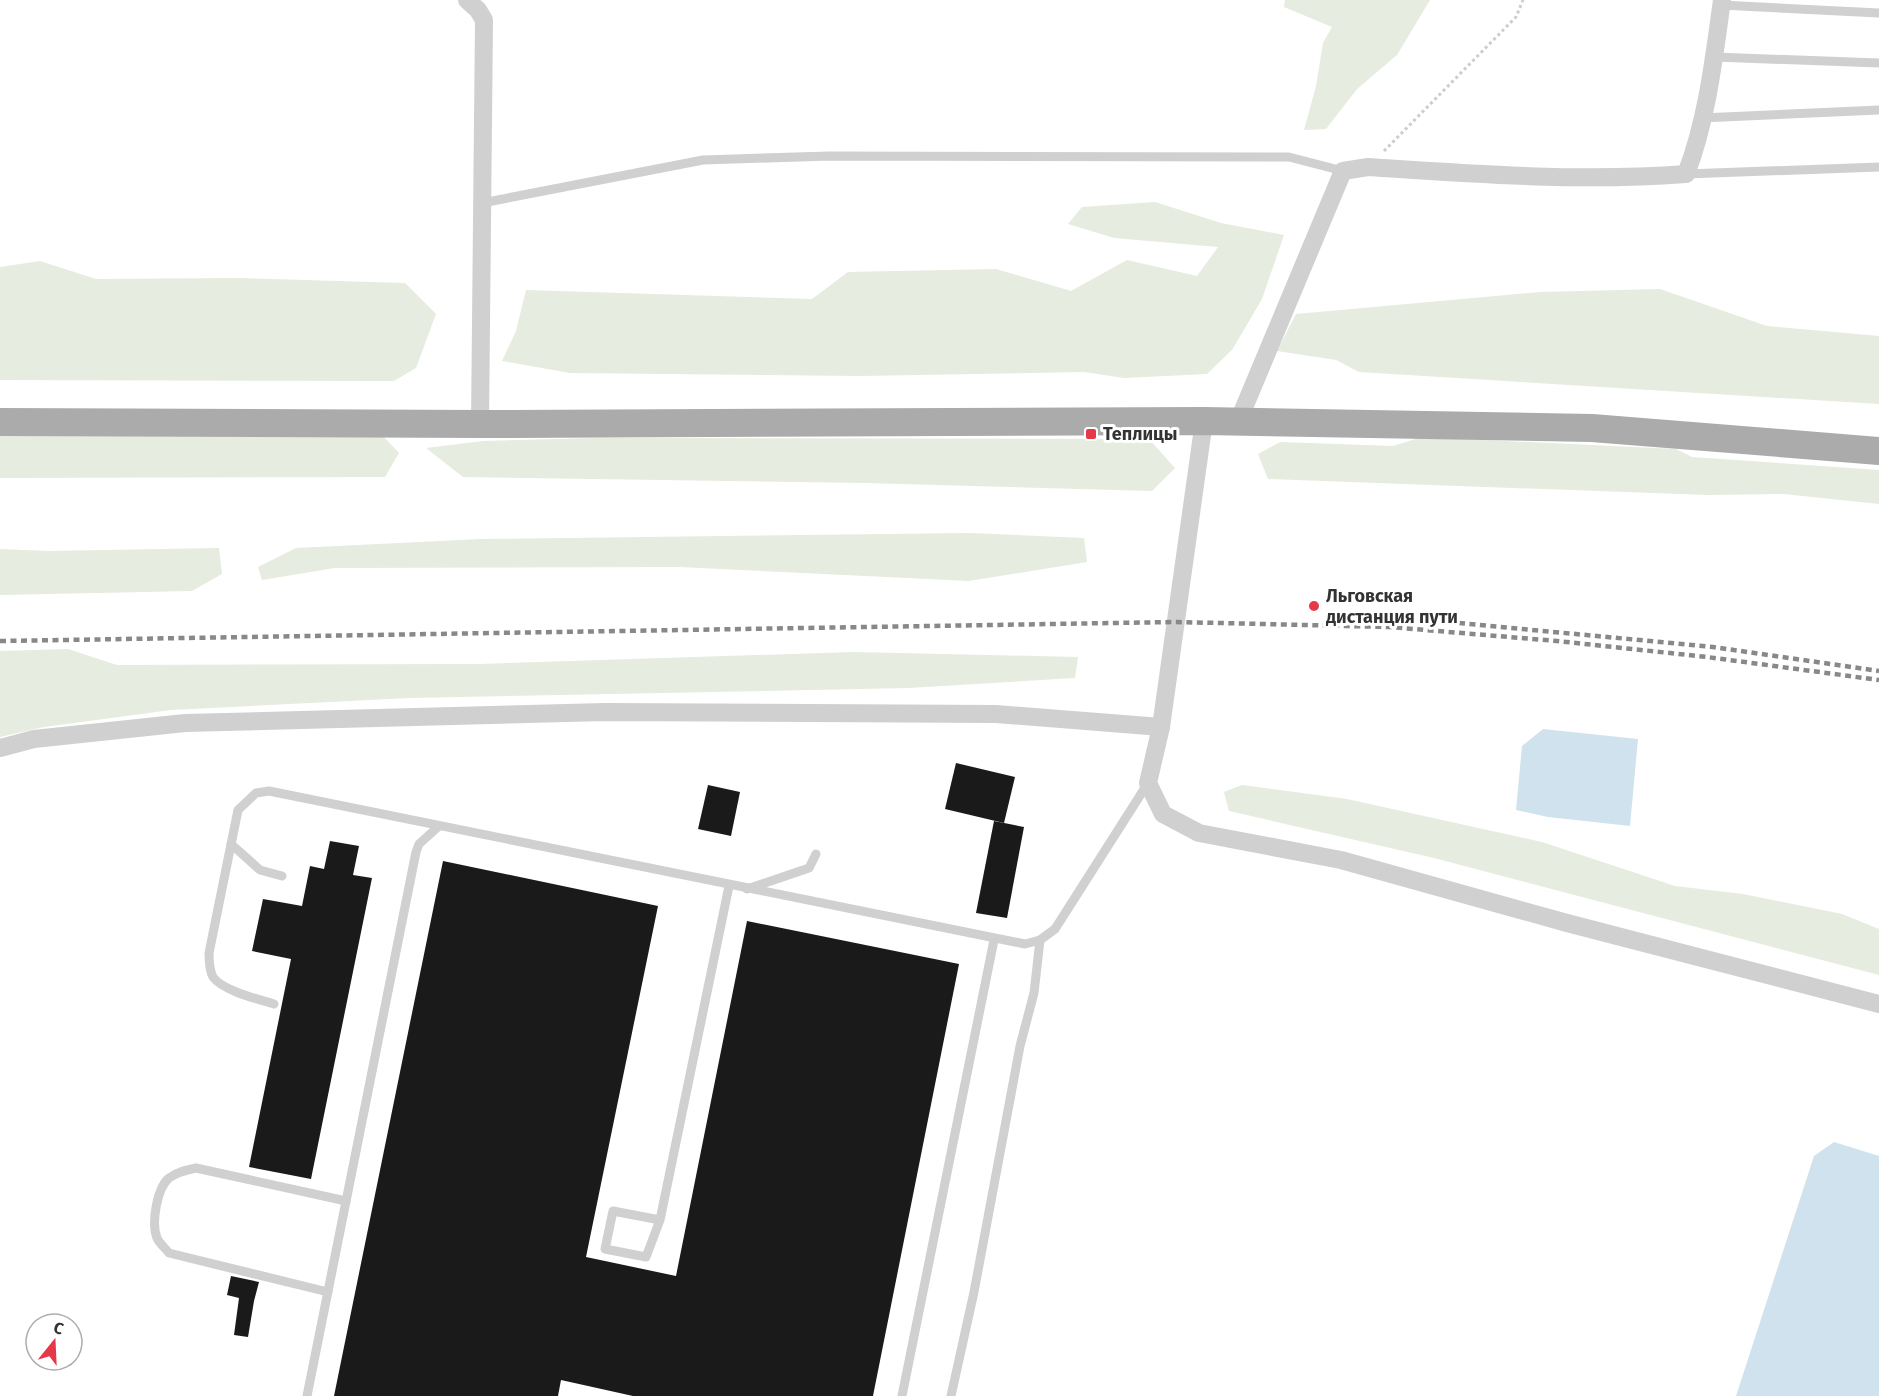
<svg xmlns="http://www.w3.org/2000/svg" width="1879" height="1396" viewBox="0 0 1879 1396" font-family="'Fira Sans',sans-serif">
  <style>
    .green { fill: #e6ecdf }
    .water { fill: #cfe2ee }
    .building { fill: #1a1a1a }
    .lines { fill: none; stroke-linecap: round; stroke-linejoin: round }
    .path { stroke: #cdcdcd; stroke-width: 3; stroke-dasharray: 3 3; stroke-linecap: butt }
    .service { stroke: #d0d0d0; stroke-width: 9 }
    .minor { stroke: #d0d0d0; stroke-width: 18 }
    .primary { stroke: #ababab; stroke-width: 28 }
    .rail { stroke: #888; stroke-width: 4.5; stroke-dasharray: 6 4.5; stroke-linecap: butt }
    .poi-dot { fill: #e63948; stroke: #fff; stroke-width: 2 }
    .labels { text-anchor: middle; stroke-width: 6; stroke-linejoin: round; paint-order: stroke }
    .poi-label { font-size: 18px; font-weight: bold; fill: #333; stroke: #fff; text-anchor: start }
  </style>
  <rect width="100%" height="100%" fill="#fff"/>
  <g class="green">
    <path d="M1285 0H1430L1397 55 1357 89 1326 129 1304 130 1316 86 1323 43 1332 27 1284 7Z"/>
    <path d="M1155 202 1221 223 1284 235 1262 299 1232 350 1207 374 1124 378 1084 372 860 376 570 373 502 361 516 331 526 290 812 299 848 272 996 269 1071 291 1127 260 1197 276 1218 247 1114 238 1068 224 1082 207Z"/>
    <path d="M40 261 96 279 238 278 405 283 436 314 416 368 394 381 0 380V267Z"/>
    <path d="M1660 289 1767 326 1879 336V404L1359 372 1336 360 1277 351 1296 314 1540 292Z"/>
    <path d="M0 434 382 435 399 453 385 477 0 478Z"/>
    <path d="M1422 437 1676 449 1692 457 1879 470V504L1784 494 1708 495 1268 479 1258 454 1280 442 1393 446Z"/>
    <path d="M596 438 1149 439 1175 468 1152 491 866 483 463 477 426 448 483 441Z"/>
    <path d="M970 533 1084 538 1087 562 969 581 679 567 335 568 262 580 258 567 296 548 481 539Z"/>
    <path d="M219 548 222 574 192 591 0 595V549L47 551Z"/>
    <path d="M68 649 117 665 480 664 853 652 1078 657 1075 678 908 688 409 698 171 710 44 727 0 737V651Z"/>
    <path d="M1242 785 1347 799 1542 842 1675 886 1743 894 1842 914 1879 929V975L1434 858 1229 811 1224 792Z"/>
  </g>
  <g class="water">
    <path d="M1543 729 1638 739 1630 826 1548 817 1516 810 1522 746Z"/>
    <path d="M1834 1142 1879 1156V1396H1736L1814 1156Z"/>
  </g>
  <g class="building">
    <path d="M956 763 1015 777 1004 823 945 809Z"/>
    <path d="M708 785 740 792 731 836 698 829Z"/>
    <path d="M994 821 1024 827 1007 918 976 913Z"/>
    <path d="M330 841 359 846 353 875 372 878 311 1179 249 1167 291 959 252 951 263 899 302 906 310 866 324 869Z"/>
    <path d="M443 861 658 906 586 1257 676 1276 747 921 959 964 873 1396H633L561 1380 558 1396H334Z"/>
    <path d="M231 1276 259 1282 254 1301 248 1337 234 1335 239 1298 227 1295Z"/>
  </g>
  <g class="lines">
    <path class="path" d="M1384 151 1516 17 1523 0"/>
    <g class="service">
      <path d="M1721 5 1879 13"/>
      <path d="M1715 57 1879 63"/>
      <path d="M1701 118 1879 110"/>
      <path d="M1686 174 1879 167"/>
      <path d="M482 203 703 160 829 156 1289 157 1343 171"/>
      <path d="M231 844 260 870 282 876"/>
      <path d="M747 889 809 868 816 854"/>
      <path d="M274 1004C258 999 223 991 213 977 209 970 209 961 209 953L238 810 256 793 269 791 1025 944 1040 940 1055 929 1148 783"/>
      <path d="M660 1220 646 1257 605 1249 613 1211 660 1220 729 886"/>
      <path d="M328 1292 169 1253C166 1249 159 1243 157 1238 151 1223 157 1188 169 1178 177 1172 186 1170 196 1168L346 1201"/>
      <path d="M307 1396 416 852 419 844 439 826"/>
      <path d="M902 1396 994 940"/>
      <path d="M951 1396 974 1292 1020 1046 1034 993 1040 940"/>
    </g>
    <g class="minor">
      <path d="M467 0 478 10 484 20 480 424"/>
      <path d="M1204 421 1161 727 1148 783 1163 814 1199 833 1341 860 1567 923 1879 1004"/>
      <path d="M1238 422 1343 171 1368 167C1474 174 1579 182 1686 174 1707 120 1714 58 1722 0"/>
      <path d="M0 748 34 739 185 723 605 712 996 714 1161 727"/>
    </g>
    <path class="primary" d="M0 422 480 424 1204 421 1592 428 1879 451"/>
    <g class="rail">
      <path d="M1459 623 1713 647 1879 671"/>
      <path d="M0 641 1176 622 1390 627 1557 641 1707 657 1879 680"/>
    </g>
  </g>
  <g class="poi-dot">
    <rect x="1085" y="428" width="12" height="12" rx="3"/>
    <circle cx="1314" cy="606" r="6"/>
  </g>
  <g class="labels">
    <g class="poi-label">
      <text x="1103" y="440">Теплицы</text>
      <text x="1326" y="602">Льговская<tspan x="1326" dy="21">дистанция пути</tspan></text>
    </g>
  </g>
  <g transform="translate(54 1342) rotate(18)"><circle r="28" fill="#ffffff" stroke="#adadad" stroke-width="1.5"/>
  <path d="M0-4.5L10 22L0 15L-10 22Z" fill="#e63948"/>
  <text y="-9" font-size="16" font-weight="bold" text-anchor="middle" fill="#333333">С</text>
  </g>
</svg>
